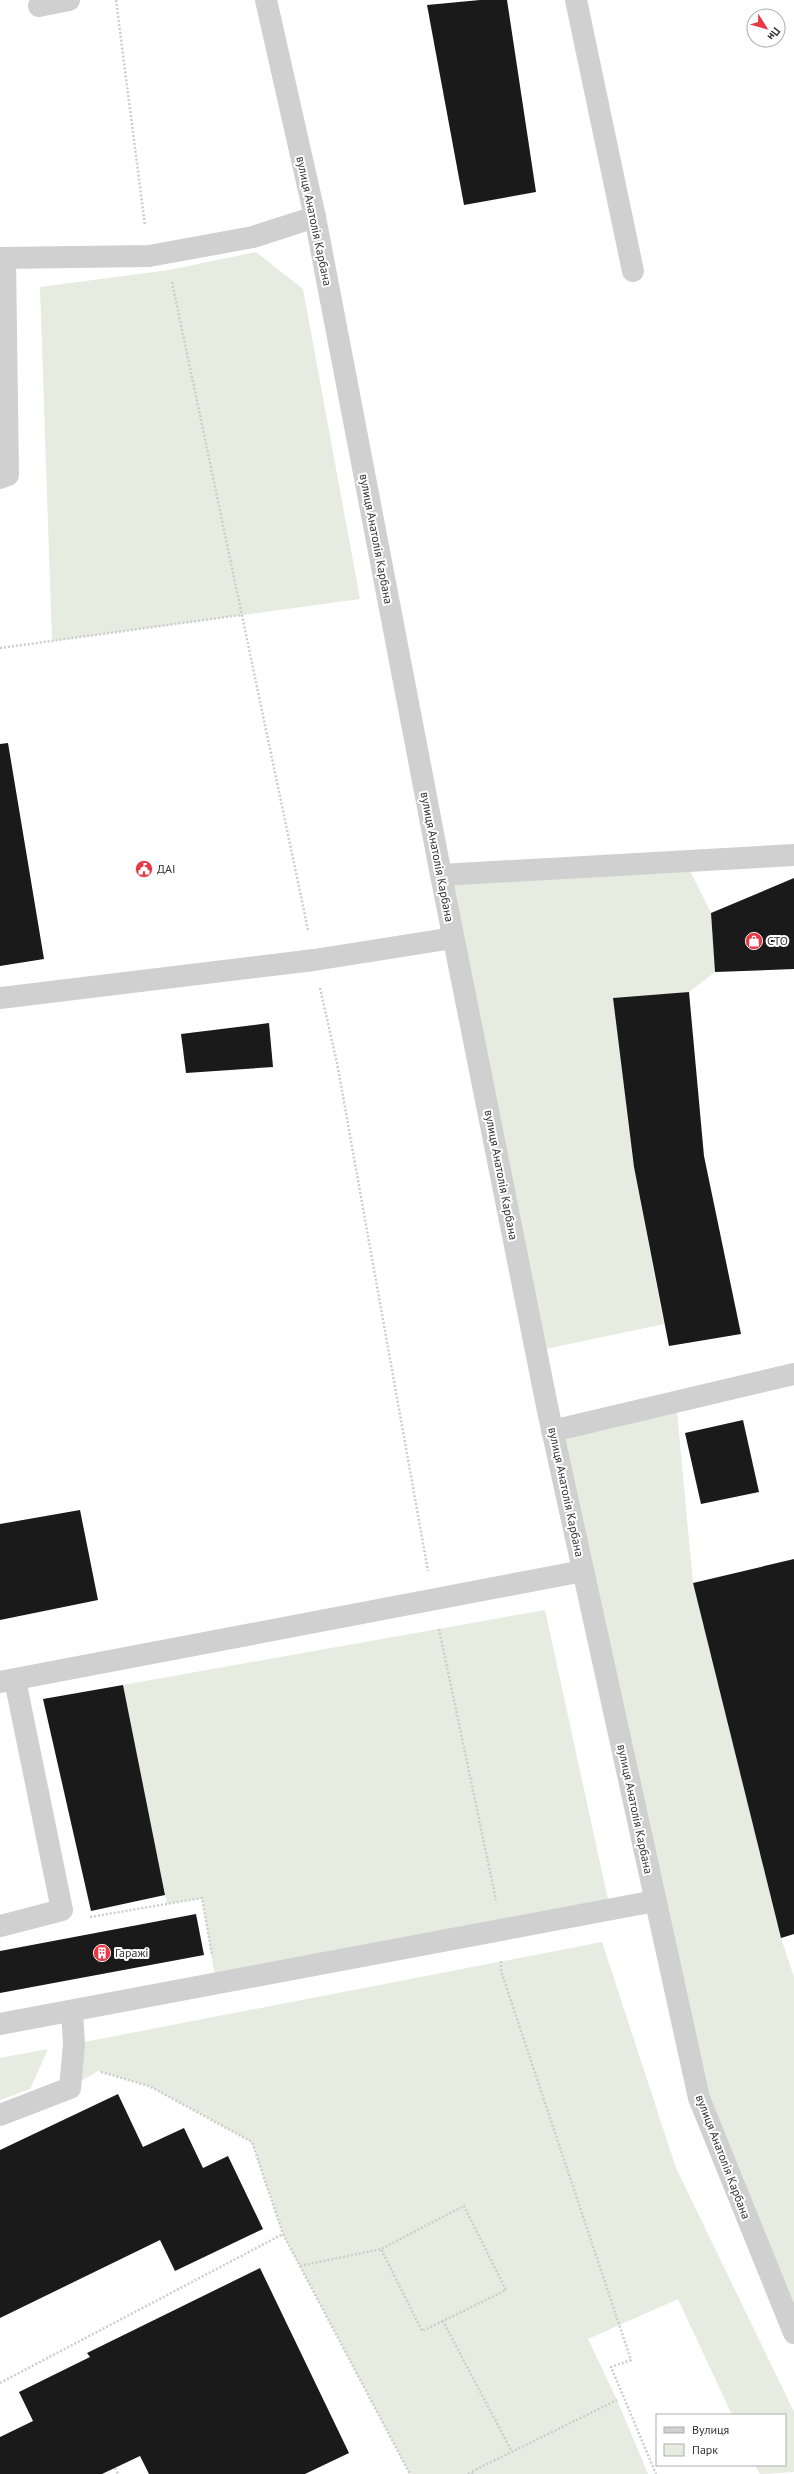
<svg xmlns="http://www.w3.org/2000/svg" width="794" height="2474" viewBox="0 0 794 2474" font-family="'PT Sans',sans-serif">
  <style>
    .green { fill: #e6ecdf }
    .building { fill: #1a1a1a }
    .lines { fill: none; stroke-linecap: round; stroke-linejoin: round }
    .path { stroke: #cdcdcd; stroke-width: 2.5; stroke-dasharray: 2 2; stroke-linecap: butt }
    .minor { stroke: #d0d0d0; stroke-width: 22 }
    .labels { text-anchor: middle; stroke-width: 4; stroke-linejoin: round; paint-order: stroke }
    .street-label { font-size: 12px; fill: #333; stroke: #fff }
    .poi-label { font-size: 12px; fill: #333; stroke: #fff; text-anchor: start }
  </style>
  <rect width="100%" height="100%" fill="#fff"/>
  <g class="green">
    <path d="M256 252 303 289 360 599 52 641 40 287 169 270Z"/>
    <path d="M685 861 711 913 715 972 689 992 613 999 634 1167 664 1324 536 1351 441 875Z"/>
    <path d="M676 1401 693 1583 781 1938 794 1977V2333L699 2098 552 1431Z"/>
    <path d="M545 1610 610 1909 216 1983 202 1898 167 1904 123 1685Z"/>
    <path d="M602 1942 676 2168 794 2412V2472L760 2474 755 2465H785V2415H732L678 2299 588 2339 617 2400 648 2474H410L283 2234 252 2142 149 2086 98 2071 70 2088 74 2044Z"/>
    <path d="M48 2049 30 2089 0 2100V2058Z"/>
  </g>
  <g class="building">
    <path d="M480 0H507L536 192 464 205 427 5Z"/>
    <path d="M8 743 44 959 0 966V744Z"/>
    <path d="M794 878V969L715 972 711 913Z"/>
    <path d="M689 992 704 1156 741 1334 669 1346 634 1167 613 998Z"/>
    <path d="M269 1023 273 1067 186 1073 181 1034Z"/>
    <path d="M743 1420 759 1492 701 1504 685 1433Z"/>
    <path d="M80 1510 98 1600 0 1620V1524Z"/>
    <path d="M794 1559V1934L781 1938 693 1583Z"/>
    <path d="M123 1685 165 1895 91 1911 43 1699Z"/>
    <path d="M196 1914 204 1955 0 1993V1951Z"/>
    <path d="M118 2094 143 2147 184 2128 203 2168 228 2156 263 2229 175 2271 160 2240 0 2318V2150Z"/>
    <path d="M260 2268 349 2453 305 2474H149L140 2456 102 2474H0V2437L33 2421 19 2392 90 2357 87 2353Z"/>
  </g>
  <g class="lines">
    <g class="path">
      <path d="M116 0 145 226"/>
      <path d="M172 282 308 930"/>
      <path d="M0 648 241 615"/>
      <path d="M320 988 337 1063 428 1571"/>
      <path d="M439 1629 496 1900"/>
      <path d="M90 1917 202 1898 212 1955"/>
      <path d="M501 1961V1971L631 2360 611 2367 656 2474"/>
      <path d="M101 2072 149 2086 252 2142 283 2234"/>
      <path d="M300 2266 381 2249"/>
      <path d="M443 2321 422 2331 381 2249 464 2206 506 2290 443 2321 511 2450"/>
      <path d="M0 2383 283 2234 410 2474"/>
      <path d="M115 2468 118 2474"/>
      <path d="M468 2474 471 2472"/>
      <path d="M473 2474 471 2472 617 2400"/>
    </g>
    <g class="minor">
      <path d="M266 0 315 217 441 875 547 1406 699 2098 794 2333"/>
      <path d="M576 0 633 271"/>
      <path d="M39 6 69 0"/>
      <path d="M0 258 149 256 253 237 315 217"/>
      <path d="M0 478 8 475 5 258"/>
      <path d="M441 875 794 855"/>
      <path d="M0 998 314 960 453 938"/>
      <path d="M552 1431 794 1374"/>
      <path d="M0 1682 583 1571"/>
      <path d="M0 1926 62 1910 15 1680"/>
      <path d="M0 2024 655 1901"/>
      <path d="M0 2115 70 2088 74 2044 72 2011"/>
    </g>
  </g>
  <defs>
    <symbol id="civic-disc" viewBox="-11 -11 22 22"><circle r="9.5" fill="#e63946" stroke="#fff"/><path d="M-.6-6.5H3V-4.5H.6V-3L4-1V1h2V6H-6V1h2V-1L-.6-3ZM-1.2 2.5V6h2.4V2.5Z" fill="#fff"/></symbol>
    <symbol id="shop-disc" viewBox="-11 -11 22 22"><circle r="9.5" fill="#e63946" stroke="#fff"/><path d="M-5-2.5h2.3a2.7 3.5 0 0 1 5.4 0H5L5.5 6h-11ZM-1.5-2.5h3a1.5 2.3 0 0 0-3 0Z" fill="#fff"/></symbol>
    <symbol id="building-disc" viewBox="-11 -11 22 22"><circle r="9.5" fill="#e63946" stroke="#fff"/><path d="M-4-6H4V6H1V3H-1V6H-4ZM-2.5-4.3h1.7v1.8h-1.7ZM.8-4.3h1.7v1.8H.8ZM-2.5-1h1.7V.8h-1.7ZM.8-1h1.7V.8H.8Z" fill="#fff"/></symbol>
  </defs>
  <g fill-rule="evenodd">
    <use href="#civic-disc" x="134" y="859" width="20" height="20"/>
    <use href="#shop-disc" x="744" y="931" width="20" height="20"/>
    <use href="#building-disc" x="92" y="1943" width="20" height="20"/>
  </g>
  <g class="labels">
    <g class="street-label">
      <text transform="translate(314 221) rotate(78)" y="4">вулиця Анатолія Карбана</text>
      <text transform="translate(376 539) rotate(79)" y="4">вулиця Анатолія Карбана</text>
      <text transform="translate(437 857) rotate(79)" y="4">вулиця Анатолія Карбана</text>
      <text transform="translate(501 1175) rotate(79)" y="4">вулиця Анатолія Карбана</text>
      <text transform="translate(566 1492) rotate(78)" y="4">вулиця Анатолія Карбана</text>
      <text transform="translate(635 1809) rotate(78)" y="4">вулиця Анатолія Карбана</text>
      <text transform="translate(723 2157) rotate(69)" y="4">вулиця Анатолія Карбана</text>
    </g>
    <g class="poi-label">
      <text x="157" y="873">ДАІ</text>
      <text x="767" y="945">СТО</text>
      <text x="115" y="1957">Гаражі</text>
    </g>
  </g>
  <rect x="656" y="2414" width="130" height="52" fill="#ffffff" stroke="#adadad"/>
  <rect x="664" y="2427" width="20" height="6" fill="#d0d0d0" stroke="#adadad"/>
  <text x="692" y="2434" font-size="12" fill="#333333">Вулиця</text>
  <rect x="664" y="2444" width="20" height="12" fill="#e6ecdf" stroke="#adadad"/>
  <text x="692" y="2454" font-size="12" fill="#333333">Парк</text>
  <g transform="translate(766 28) rotate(127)"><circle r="19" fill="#ffffff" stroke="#adadad"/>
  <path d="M0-3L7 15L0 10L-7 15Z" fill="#e63946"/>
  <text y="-6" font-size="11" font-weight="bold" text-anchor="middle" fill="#333333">Пн</text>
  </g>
</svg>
